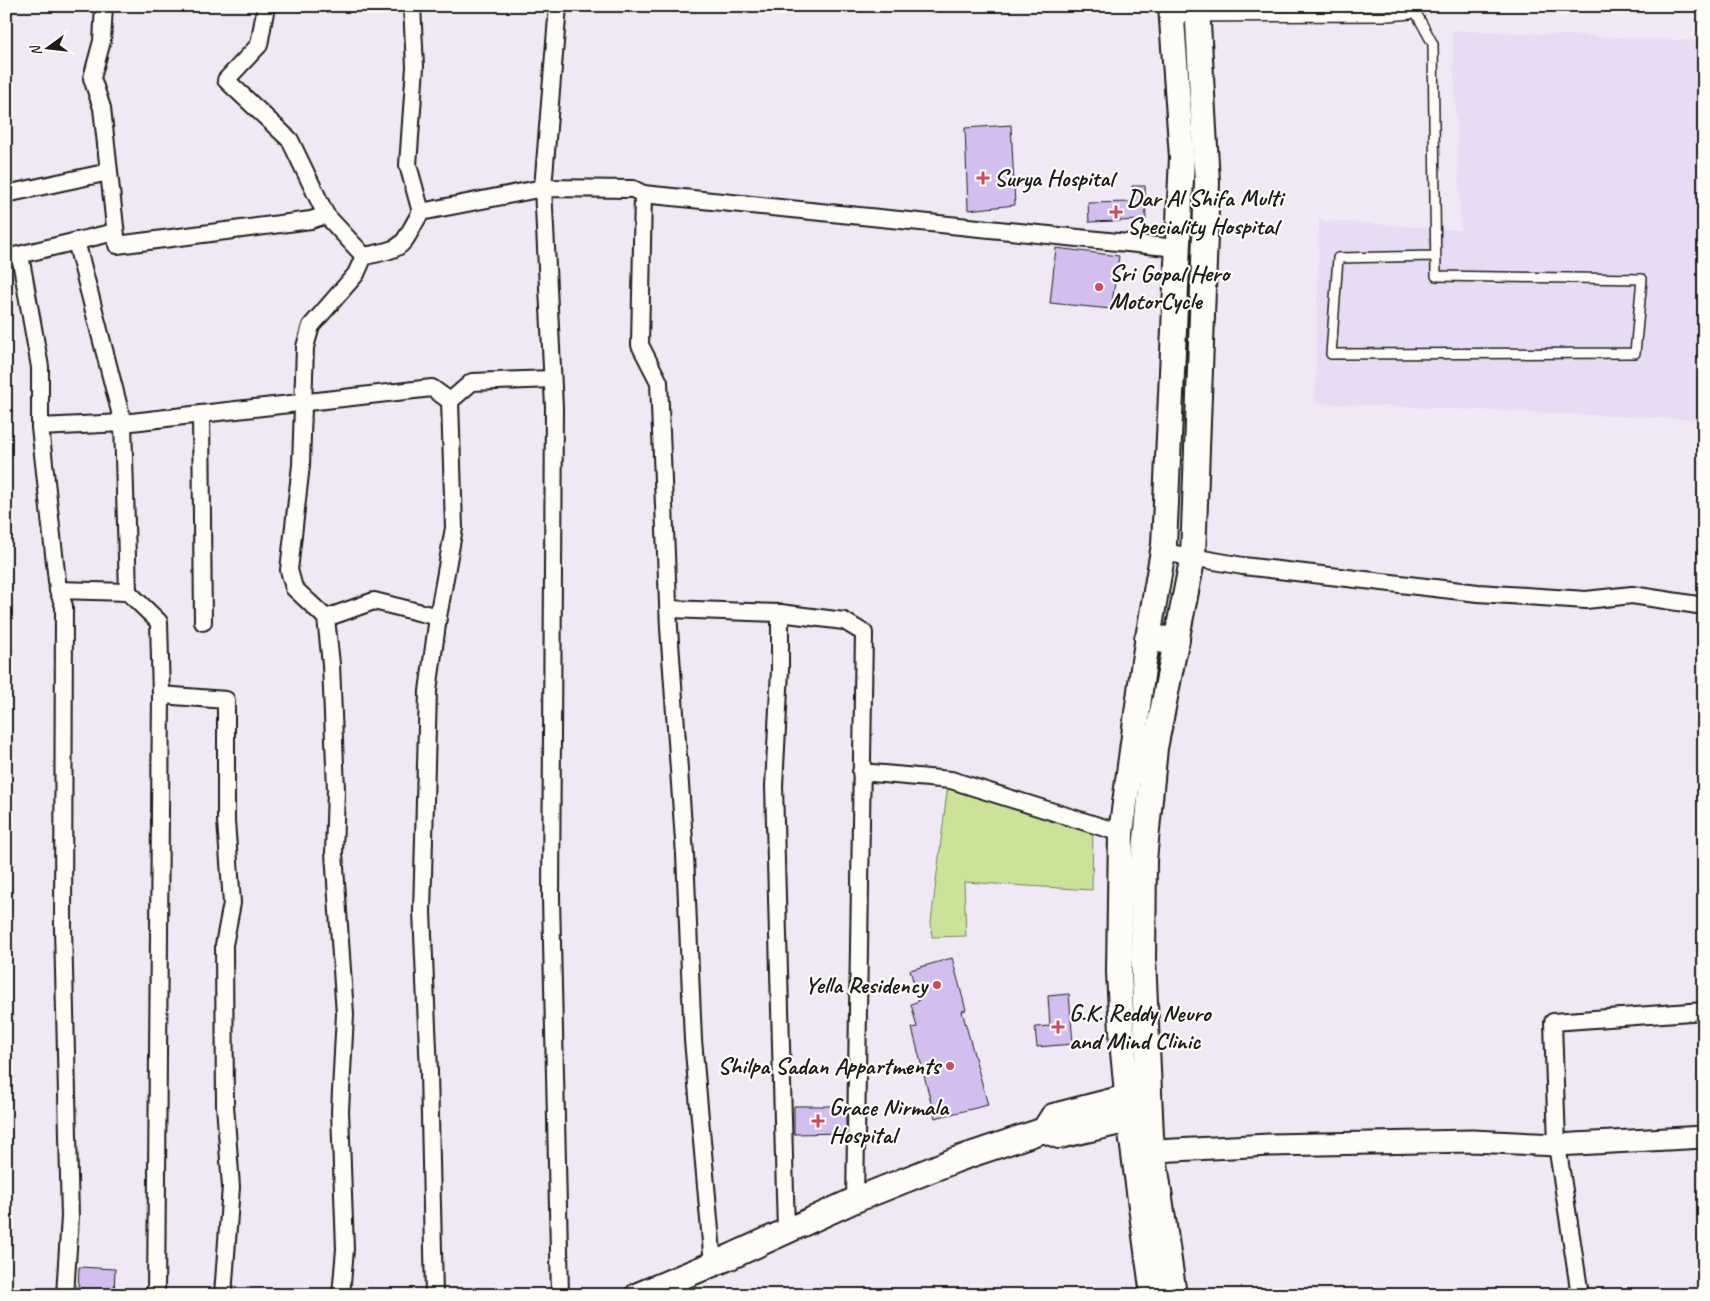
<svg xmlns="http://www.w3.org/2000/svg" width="1710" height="1301" viewBox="0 0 1710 1301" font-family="Caveat,sans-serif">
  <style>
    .built { fill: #e7dcf3 }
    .green { fill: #cbe399; stroke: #74805a }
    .building { fill: #d3beef; stroke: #1c1c1c }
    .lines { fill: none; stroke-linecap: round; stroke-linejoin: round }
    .service-casing { stroke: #1c1c1c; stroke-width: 12 }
    .minor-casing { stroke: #1c1c1c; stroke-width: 20 }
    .tertiary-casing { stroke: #1c1c1c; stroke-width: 25 }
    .secondary-casing { stroke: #1c1c1c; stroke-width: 28 }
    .primary-casing { stroke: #1c1c1c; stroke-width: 30 }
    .service { stroke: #fdfcf7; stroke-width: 9 }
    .minor { stroke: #fdfcf7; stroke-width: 16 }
    .tertiary { stroke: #fdfcf7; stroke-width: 21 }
    .secondary { stroke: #fdfcf7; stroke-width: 24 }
    .primary { stroke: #fdfcf7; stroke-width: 26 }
    .poi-dot { fill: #d1495b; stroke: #fdfcf7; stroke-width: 2 }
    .labels { text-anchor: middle; stroke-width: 4.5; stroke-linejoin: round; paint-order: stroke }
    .poi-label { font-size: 24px; font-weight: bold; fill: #1c1c1c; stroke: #fdfcf7; text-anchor: start }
  </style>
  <rect width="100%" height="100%" fill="#f0e9f5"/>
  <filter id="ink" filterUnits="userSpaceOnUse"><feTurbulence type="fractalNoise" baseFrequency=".02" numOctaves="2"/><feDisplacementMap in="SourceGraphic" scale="10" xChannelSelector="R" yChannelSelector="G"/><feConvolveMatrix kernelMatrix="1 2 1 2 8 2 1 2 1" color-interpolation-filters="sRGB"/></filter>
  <g filter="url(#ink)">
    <path class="built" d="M1452 30 1704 41V420L1315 403 1319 220 1461 230Z"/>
    <path class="green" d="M948 784 1093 824 1092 890 964 882 966 936 932 937 931 922Z"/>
    <g class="building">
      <path d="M1011 125 1015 205 968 210 965 128Z"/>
      <path d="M1132 186H1145L1146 220 1089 222 1088 203 1133 202Z"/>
      <path d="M1056 248 1119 256 1111 309 1050 303Z"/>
      <path d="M952 958 966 1010 962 1011 988 1105 935 1118 912 1028 917 1027 911 1004 919 1001 910 970Z"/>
      <path d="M1069 994 1073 1044 1037 1047 1035 1027 1050 1026 1048 996Z"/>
      <path d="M794 1106H846V1133L794 1134Z"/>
      <path d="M79 1267 115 1269 114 1295H78Z"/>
    </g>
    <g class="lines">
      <defs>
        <g id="service">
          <path d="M1415 11 1433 44 1436 276 1642 279 1635 353 1331 354 1338 258 1435 256"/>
          <path d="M1172 17 1389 16 1410 14 1422 6"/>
        </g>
        <g id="minor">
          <path d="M104 6 102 41 92 78 102 108 117 245 311 220 326 215"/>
          <path d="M266 6 259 45 226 80 290 140 326 215 364 256"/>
          <path d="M412 6 415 67 408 165 421 212"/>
          <path d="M558 6 543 188 554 407 551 898 560 1295"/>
          <path d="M6 194 109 172"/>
          <path d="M76 241 123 423 201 414 203 622"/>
          <path d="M20 255 40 367V427L58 590"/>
          <path d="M364 256 356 274 311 326 305 347 301 465 289 570 294 588 326 618 374 601 438 617"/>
          <path d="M364 256C408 248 400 247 421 212L543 188 633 189 643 194"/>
          <path d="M6 258 115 232"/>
          <path d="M201 414 432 388 450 401 472 382 552 379"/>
          <path d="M40 427 123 423 128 592"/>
          <path d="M1163 552 1243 566 1478 593 1586 600 1632 595 1704 606"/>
          <path d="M669 609 780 613 844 621 864 633 855 1200"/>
          <path d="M780 613V670L774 786 786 1231"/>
          <path d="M326 618 331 664 336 790 334 853 345 1014 340 1111 345 1249 341 1295"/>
          <path d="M861 772 951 780 1121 833"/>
          <path d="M713 1264 693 1040 685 855 669 628 659 382 640 345 643 194 1177 248"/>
          <path d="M65 1295 70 1217 63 929 64 606 58 590 128 592 159 622 161 695 226 700V821L232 903 224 945 225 1105 231 1187 223 1295"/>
          <path d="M156 1295 161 695"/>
          <path d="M434 1295 429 1072 422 912 428 691 438 617 454 528 450 401"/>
          <path d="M1580 1295 1557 1145 1553 1022 1704 1011"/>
        </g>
        <path id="tertiary" d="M1137 1152 1269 1145 1472 1141 1557 1145 1704 1137"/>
        <g id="secondary">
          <path d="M1127 1097 1053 1116 1044 1130 1059 1136 1129 1120"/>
          <path d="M638 1295 730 1257 855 1200 958 1159 1044 1130"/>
          <path d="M1153 1295 1130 1125 1123 1051 1119 972 1121 833 1144 661 1164 545 1182 157 1171 6"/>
          <path d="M1174 1295 1151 1136 1143 958 1144 860 1155 748 1193 556 1207 182 1197 6"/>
        </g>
        <path id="primary" d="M1148 639 1176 640"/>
      </defs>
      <use href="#service" class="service-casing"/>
      <use href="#minor" class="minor-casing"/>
      <use href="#tertiary" class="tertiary-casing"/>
      <use href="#secondary" class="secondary-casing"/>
      <use href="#primary" class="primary-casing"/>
      <use href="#service" class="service"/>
      <use href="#minor" class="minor"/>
      <use href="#tertiary" class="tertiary"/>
      <use href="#secondary" class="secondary"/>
      <use href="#primary" class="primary"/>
    </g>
  </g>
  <g class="poi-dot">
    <path d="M980.5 170.5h5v5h5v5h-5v5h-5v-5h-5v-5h5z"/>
    <path d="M1113.5 204.5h5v5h5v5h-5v5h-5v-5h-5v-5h5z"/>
    <circle cx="1099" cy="287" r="5"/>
    <circle cx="937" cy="985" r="5"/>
    <path d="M1055.5 1019.5h5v5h5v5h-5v5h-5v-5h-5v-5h5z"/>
    <circle cx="950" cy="1066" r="5"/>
    <path d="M815.5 1113.5h5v5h5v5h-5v5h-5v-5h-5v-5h5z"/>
  </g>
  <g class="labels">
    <g class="poi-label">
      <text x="994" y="186">Surya Hospital</text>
      <text x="1127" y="206">Dar Al Shifa Multi<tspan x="1127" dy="28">Speciality Hospital</tspan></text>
      <text x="1109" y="281">Sri Gopal Hero<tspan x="1109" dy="28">MotorCycle</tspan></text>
      <text x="927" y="993" text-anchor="end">Yella Residency</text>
      <text x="1069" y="1021">G.K. Reddy Neuro<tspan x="1069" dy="28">and Mind Clinic</tspan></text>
      <text x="940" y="1074" text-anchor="end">Shilpa Sadan Appartments</text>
      <text x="829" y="1115">Grace Nirmala<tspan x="829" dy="28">Hospital</tspan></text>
    </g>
  </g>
  <rect width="1710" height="1301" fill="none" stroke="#fdfcf7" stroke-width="25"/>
  <rect x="12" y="12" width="1685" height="1276" fill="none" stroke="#1c1c1c" stroke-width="2" filter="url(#ink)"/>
  <g transform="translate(48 48) rotate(255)" stroke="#fdfcf7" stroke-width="4" paint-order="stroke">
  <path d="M0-4L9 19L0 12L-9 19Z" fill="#1c1c1c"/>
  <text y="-8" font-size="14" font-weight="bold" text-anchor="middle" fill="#1c1c1c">N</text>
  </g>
</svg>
